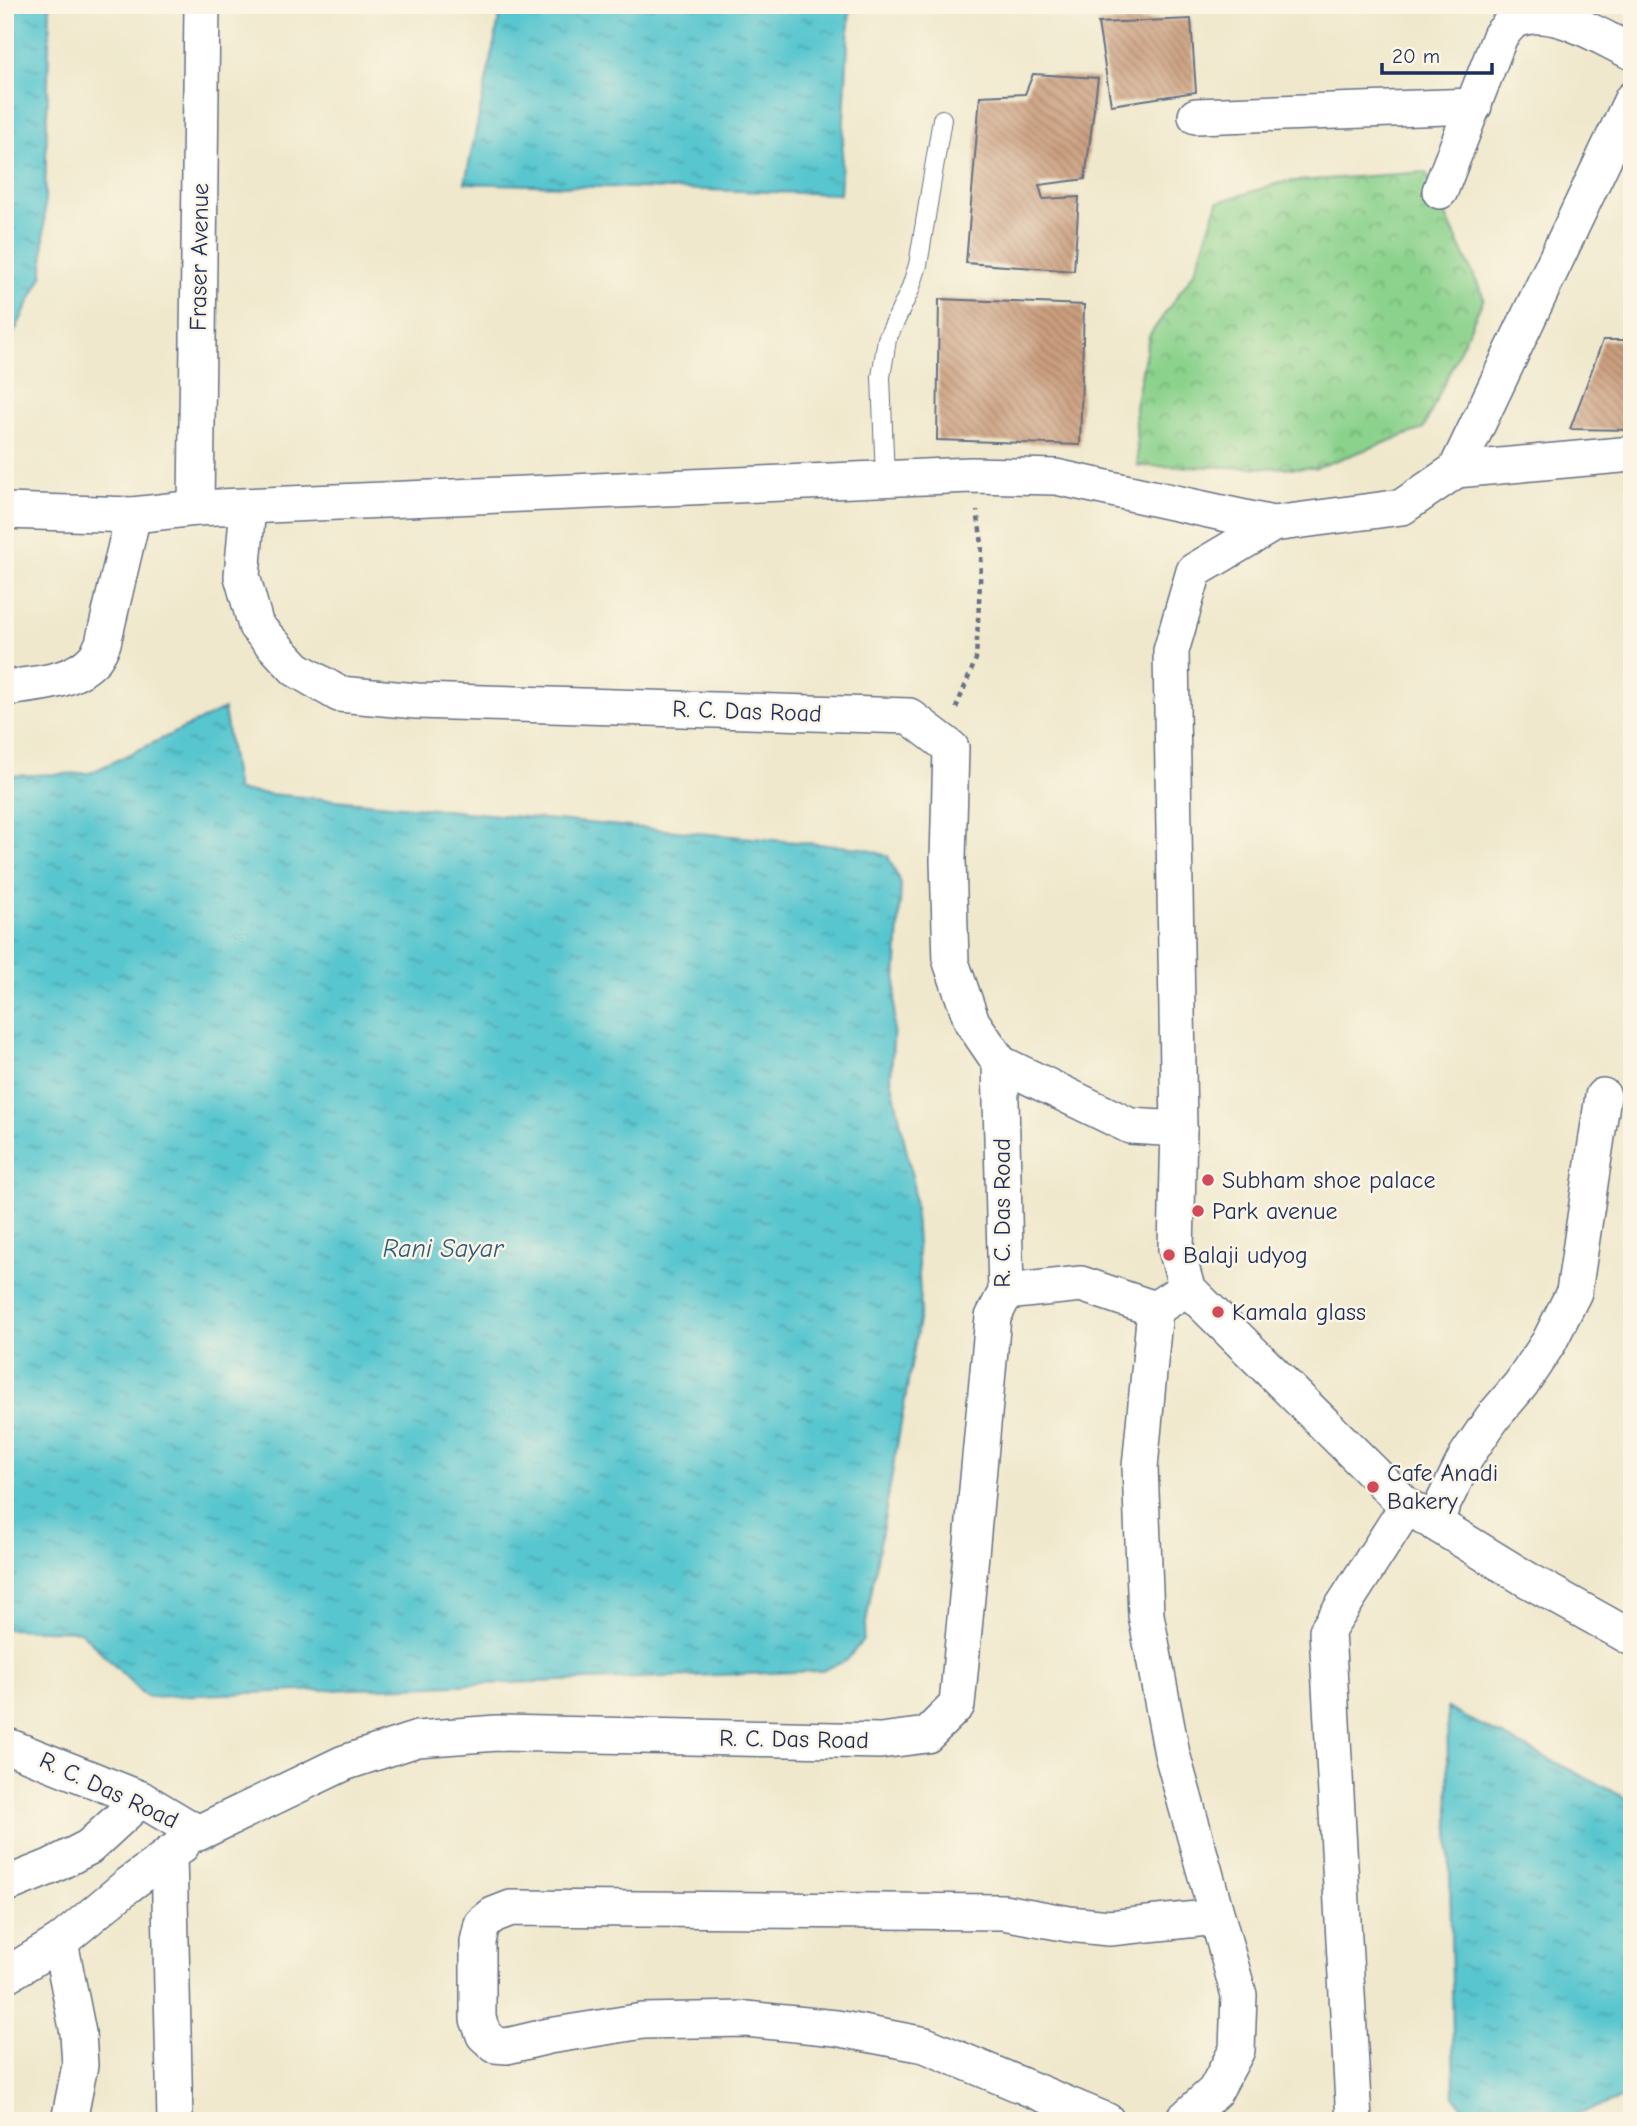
<svg xmlns="http://www.w3.org/2000/svg" width="1637" height="2126" viewBox="0 0 1637 2126" font-family="'Comic Neue',sans-serif">
  <style>
    .park { fill: url(#park-crowns); stroke: #538075; stroke-width: 2 }
    .water { fill: url(#water-ripples); stroke: #3a7a96; stroke-width: 2 }
    .building { fill: url(#building-back-hatch) }
    .lines { fill: none; stroke-linecap: round; stroke-linejoin: round }
    .lane-casing { stroke: #657084; stroke-width: 20 }
    .street-casing { stroke: #657084; stroke-width: 38 }
    .path { stroke: #657084; stroke-width: 4.5; stroke-dasharray: 5 5; stroke-linecap: butt }
    .lane { stroke: #fff; stroke-width: 18 }
    .street { stroke: #fff; stroke-width: 35 }
    .poi-dot { fill: #d1495b; stroke: #fcf5e5; stroke-width: 2.5 }
    .labels { text-anchor: middle; stroke-width: 5; stroke-linejoin: round; paint-order: stroke }
    .street-label { font-size: 24px; fill: #1b2f5e; stroke: #fcf5e5 }
    .poi-label { font-size: 24px; fill: #1b2f5e; stroke: #fcf5e5; text-anchor: start }
    .water-label { font-size: 26px; font-style: italic; fill: #2e5c80; stroke: #fcf5e5 }
  </style>
  <defs>
    <pattern id="park-crowns" width="20" height="18" patternUnits="userSpaceOnUse" patternTransform="scale(1.75)"><rect width="20" height="18" fill="#8bd28c"/><path d="M2 6a3 3 0 1 1 6 0M12 15a3 3 0 1 1 6 0" fill="none" stroke="#71ab76"/></pattern>
    <pattern id="water-ripples" width="26" height="14" patternUnits="userSpaceOnUse" patternTransform="scale(1.75)"><rect width="26" height="14" fill="#59c6cf"/><path d="M2 4q2-2 4 0t4 0M15 11q2-2 4 0t4 0" fill="none" stroke="#49a1ab"/></pattern>
    <pattern id="building-back-hatch" width="6" height="6" patternUnits="userSpaceOnUse" patternTransform="scale(1.75)"><rect width="6" height="6" fill="#cb9e7e"/><path d="M-1 5l2 2M0 0l6 6M5-1l2 2" fill="none" stroke="#a4816a"/></pattern>
  </defs>
  <rect width="100%" height="100%" fill="#fcf5e5"/>
  <filter id="ink" filterUnits="userSpaceOnUse"><feTurbulence type="fractalNoise" baseFrequency=".0143" numOctaves="2"/><feDisplacementMap in="SourceGraphic" scale="14" xChannelSelector="R" yChannelSelector="G"/><feConvolveMatrix kernelMatrix="1 2 1 2 8 2 1 2 1" color-interpolation-filters="sRGB"/></filter>
  <filter id="wash" filterUnits="userSpaceOnUse"><feTurbulence type="fractalNoise" baseFrequency=".00686" numOctaves="4" result="noise"/><feDisplacementMap in="SourceGraphic" scale="28" xChannelSelector="R" yChannelSelector="G"/><feGaussianBlur stdDeviation="1.57" result="paint"/><feColorMatrix in="noise" values="0 0 0 0 0 0 0 0 0 0 0 0 0 0 0 0 0 1.4 0 .05"/><feComposite in="paint" operator="in"/></filter>
  <g filter="url(#wash)">
    <rect width="100%" height="100%" fill="#efe8cc"/>
    <path class="park" d="M1426 172 1484 298 1423 429 1315 468 1138 466 1135 407 1149 336 1195 271 1218 202 1283 182Z"/>
    <g class="water">
      <path d="M5 5H50L43 274 11 339H5Z"/>
      <path d="M502 5H850L840 194 465 183Z"/>
      <path d="M224 709 237 791 862 848 888 856 901 885 891 1078 913 1181 921 1309 863 1640 846 1661 821 1671 146 1697 80 1631 5 1629V776L90 773Z"/>
      <path d="M1447 1708 1632 1801V2095L1556 2121H1474L1454 2096Z"/>
    </g>
    <g id="blocks">
      <g class="building">
        <path d="M1191 19 1196 92 1111 105 1098 23Z"/>
        <path d="M1033 74 1098 78 1085 179 1039 185 1043 199 1079 197 1074 271 966 263 980 96 1025 94Z"/>
        <path d="M939 299 1084 305 1080 445 937 440Z"/>
        <path d="M1603 340H1632V430L1570 429Z"/>
      </g>
    </g>
  </g>
  <g filter="url(#ink)">
    <use href="#blocks" fill-opacity="0" stroke="#657084" stroke-width="2"/>
    <g class="lines">
      <defs>
        <path id="lane" d="M885 479 881 377 887 339 910 290 918 265 942 119"/>
        <g id="street">
          <path d="M1632 99 1456 470 1402 507 1273 524 1194 571 1171 651 1179 1129 1176 1249 1187 1288 1407 1506 1528 1580 1632 1638"/>
          <path d="M1196 116 1474 106"/>
          <path d="M1440 191 1500 36C1505 30 1510 23 1516 20 1552 4 1599 37 1632 52"/>
          <path d="M1456 470 1632 454"/>
          <path d="M196 508 202 5"/>
          <path d="M5 511 133 515 196 508 971 475 1056 477 1273 524"/>
          <path d="M5 688C36 684 73 683 95 658 98 654 101 648 103 643L133 515"/>
          <path d="M1000 1063 1130 1126 1179 1129"/>
          <path d="M1006 1292 1081 1284 1155 1309"/>
          <path d="M1434 1522 1467 1455 1493 1417 1521 1384 1549 1342 1574 1292 1603 1096"/>
          <path d="M5 1745 141 1799 198 1833 344 1763 417 1739 497 1733 880 1741 927 1735 957 1705 993 1317 1006 1292 1000 1063 972 1022 951 962 948 860 951 748 909 716 417 701 339 694 296 669 256 626 242 576 248 506"/>
          <path d="M169 1854 175 2121"/>
          <path d="M5 1885 50 1867 89 1847 141 1799"/>
          <path d="M60 1942 78 2033 80 2065 69 2121"/>
          <path d="M5 1976 60 1942 127 1886 182 1845"/>
          <path d="M1107 2121 925 2045 836 2028 746 2019 643 2021 549 2036 507 2046 495 2045 484 2035 478 2019V1942L482 1924 493 1915 511 1908 1003 1912 1069 1924 1109 1928 1217 1917"/>
          <path d="M1182 2121 1215 2091 1237 2050 1239 1995 1172 1754 1146 1615 1140 1467 1155 1309 1187 1288"/>
          <path d="M1354 2121 1327 1631 1407 1506"/>
        </g>
      </defs>
      <use href="#lane" class="lane-casing"/>
      <use href="#street" class="street-casing"/>
      <path class="path" d="M956 708 976 659 982 544 977 511"/>
      <use href="#lane" class="lane"/>
      <use href="#street" class="street"/>
    </g>
  </g>
  <g class="poi-dot">
    <circle cx="1208" cy="1180" r="7"/>
    <circle cx="1198" cy="1211" r="7"/>
    <circle cx="1169" cy="1255" r="7"/>
    <circle cx="1218" cy="1312" r="7"/>
    <circle cx="1373" cy="1487" r="7"/>
  </g>
  <g class="labels">
    <g class="street-label">
      <text transform="translate(199 257) rotate(-89)" y="8">Fraser Avenue</text>
      <text transform="translate(747 711) rotate(2)" y="8">R. C. Das Road</text>
      <text transform="translate(1002 1213) rotate(-90)" y="8">R. C. Das Road</text>
      <text transform="translate(794 1739) rotate(1)" y="8">R. C. Das Road</text>
      <text transform="translate(109 1790) rotate(25)" y="8">R. C. Das Road</text>
    </g>
    <g class="poi-label">
      <text x="1222" y="1188">Subham shoe palace</text>
      <text x="1212" y="1219">Park avenue</text>
      <text x="1183" y="1263">Balaji udyog</text>
      <text x="1232" y="1320">Kamala glass</text>
      <text x="1387" y="1481">Cafe Anadi<tspan x="1387" dy="28">Bakery</tspan></text>
    </g>
    <g class="water-label">
      <text x="443" y="1257">Rani Sayar</text>
    </g>
  </g>
  <rect width="1637" height="2126" fill="none" stroke="#fcf5e5" stroke-width="28"/>
  <path d="M1382 63v10h110v-10" fill="none" stroke="#1b2f5e" stroke-width="3.5"/>
  <text x="1392" y="63" font-size="21" fill="#1b2f5e" stroke="#fcf5e5" stroke-width="5" paint-order="stroke">20 m</text>
</svg>
